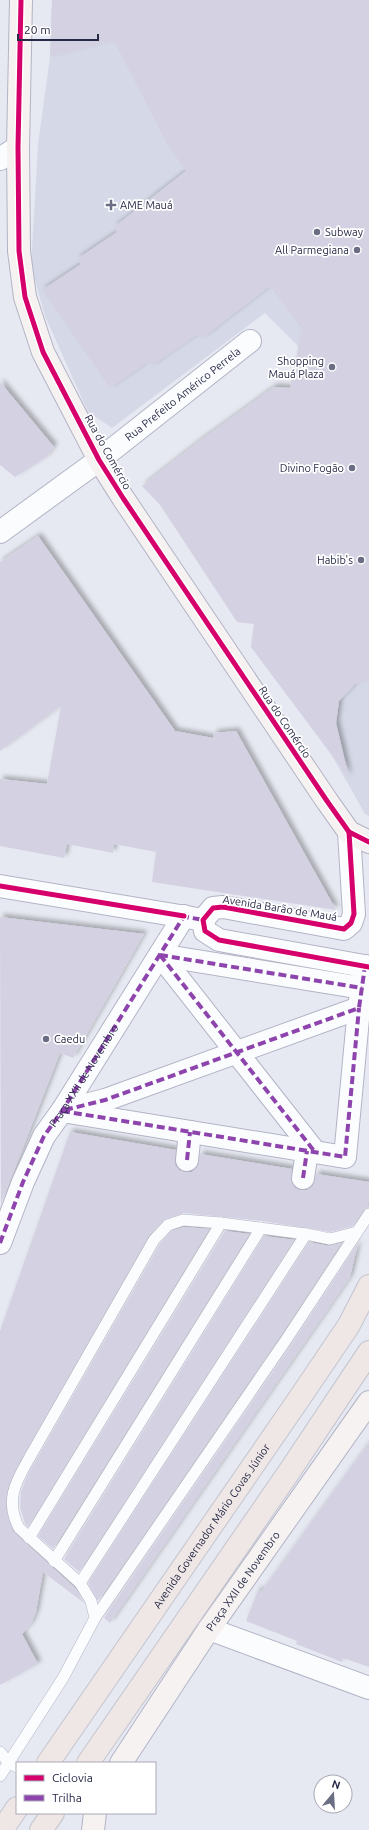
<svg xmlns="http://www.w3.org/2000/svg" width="369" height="1830" viewBox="0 0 369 1830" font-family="Ubuntu,sans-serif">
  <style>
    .built { fill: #d5d9e7 }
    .building { fill: #d4d2e2; filter: url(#shadow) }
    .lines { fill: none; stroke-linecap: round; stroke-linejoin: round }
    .lane-casing { stroke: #b2b4c6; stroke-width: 12 }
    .street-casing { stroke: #b2b4c6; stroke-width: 24 }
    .secondary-casing { stroke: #b2b4c6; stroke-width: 24 }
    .primary-casing { stroke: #c3c4ce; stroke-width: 24 }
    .lane { stroke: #fbfcfd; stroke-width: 11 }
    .street { stroke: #fbfcfd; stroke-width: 22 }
    .secondary { stroke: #f5f2f1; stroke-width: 22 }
    .primary { stroke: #efe7e6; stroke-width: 22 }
    .quiet { stroke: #8e44ad; stroke-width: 4; stroke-dasharray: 8 4; stroke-linecap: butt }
    .cycleway-casing { stroke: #fff; stroke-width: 8 }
    .cycleway { stroke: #d6006c; stroke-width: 5 }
    .poi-dot { fill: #6a6d83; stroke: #fff; stroke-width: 1.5 }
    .labels { text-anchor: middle; stroke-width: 3.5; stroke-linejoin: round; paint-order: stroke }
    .poi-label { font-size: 11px; fill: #272a47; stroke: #fff; text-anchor: end }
    .street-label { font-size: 11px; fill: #272a47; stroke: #fff }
  </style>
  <defs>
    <filter id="shadow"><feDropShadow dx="3.5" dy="-3.5" stdDeviation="2" flood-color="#0004"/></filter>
  </defs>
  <rect width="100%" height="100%" fill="#e7e9f2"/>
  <path class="built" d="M52 0H369V816L365 814 331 754 251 647 290 388 299 347 265 313 112 428 88 412 45 316 31 266 38 144 50 57Z"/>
  <g class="building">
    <path d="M52 0H369V680L355 684 339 701 336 723 349 778 251 647 254 624 237 622 160 505 142 486 198 442 274 387 290 388 302 329 270 286 201 339 198 334 151 366 148 362 110 388 42 290 81 264 77 259 117 232 114 227 186 171 168 146 114 41 50 57Z"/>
    <path d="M0 382 54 447 46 457 15 477 0 465Z"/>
    <path d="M38 536 175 731 213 738 214 733 236 731 336 910 152 882 156 852 114 844 113 853 67 844 64 858 0 846V779L47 784 61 706 0 751V562Z"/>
    <path d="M0 917 144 934 73 1058 60 1053 1 1204Z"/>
    <path d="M70 1132 176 1150 175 1165 179 1170 185 1172H192L197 1168 200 1154 292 1169V1183L295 1188 301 1190H307L313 1186 316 1174 369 1182V1201L367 1207 363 1210 353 1226 330 1232 262 1221 184 1213 165 1219 149 1235 20 1461 8 1488 6 1509 13 1531 75 1588 84 1603 43 1572 36 1612 31 1624 22 1634 38 1664 0 1685V1331Z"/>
    <path d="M184 1227 209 1229 28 1527 25 1524 20 1507 21 1492 27 1476 160 1244 172 1231Z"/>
    <path d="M225 1231 249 1234 53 1549 38 1536Z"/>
    <path d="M264 1236 294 1240 79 1572 64 1559Z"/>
    <path d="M309 1242 329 1246 341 1243 280 1336 98 1601 88 1583Z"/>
    <path d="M358 1243 350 1277 110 1623 104 1618 292 1344Z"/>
    <path d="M369 1442V1667L343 1658 342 1662 296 1644 297 1641 246 1621 258 1590 261 1592Z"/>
  </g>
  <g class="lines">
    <defs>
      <g id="lane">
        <path d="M29 1538 221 1223"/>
        <path d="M54 1561 261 1228"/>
        <path d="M80 1583 306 1234"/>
        <path d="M95 1618 286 1340 369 1214"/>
        <path d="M0 1752 9 1763 17 1767"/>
        <path d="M0 1776 63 1678 95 1618 91 1601 80 1583 19 1528C4 1499 17 1480 31 1455L154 1240 168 1225 183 1220 221 1223 306 1234 330 1239 357 1232"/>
      </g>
      <g id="street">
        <path d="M0 159 18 147"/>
        <path id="s1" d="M0 532 99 460 250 341"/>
        <path d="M349 832 354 914 351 923 344 929 223 907 213 908 203 920 205 931 219 940 369 967"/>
        <path d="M0 886 198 919"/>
        <path d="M160 955 315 1152"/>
        <path d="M160 955 362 988"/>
        <path d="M70 1109 105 1100 359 1008 365 966"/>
        <path d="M62 1111 345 1157 359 1008"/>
        <path d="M187 1160 190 1132"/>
        <path d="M303 1178 307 1151"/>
        <path d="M0 1243 23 1182 44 1136 62 1111 184 916"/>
        <path d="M209 1629 369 1688"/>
      </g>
      <g id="secondary">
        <path d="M21 0 18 147 19 251 25 297 43 352 99 460 123 498 327 801 349 832 369 842"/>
        <path id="s2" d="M121 1763 209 1629 369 1402"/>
        <path d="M93 1830 95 1813"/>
      </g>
      <g id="primary">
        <path id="s3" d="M48 1763 301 1396 349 1325 369 1286"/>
        <path d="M88 1763 289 1472 369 1352"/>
        <path d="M2 1830 17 1808"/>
        <path d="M41 1830 53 1813"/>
      </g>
    </defs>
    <use href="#lane" class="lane-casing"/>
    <use href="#street" class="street-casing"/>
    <use href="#secondary" class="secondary-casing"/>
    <use href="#primary" class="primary-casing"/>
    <use href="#lane" class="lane"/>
    <use href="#street" class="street"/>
    <use href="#secondary" class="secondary"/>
    <use href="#primary" class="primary"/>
    <g class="quiet">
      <path d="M181 916 203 920"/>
      <path d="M160 955 315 1152"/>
      <path d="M160 955 362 988"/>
      <path d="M65 1110 105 1100 359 1008 365 966"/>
      <path d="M62 1111 345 1157 359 1008"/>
      <path d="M187 1160 190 1132"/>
      <path d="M303 1178 307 1151"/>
      <path id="s4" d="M0 1243 23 1182 44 1136 62 1111 184 916"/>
    </g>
    <defs>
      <g id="cycleway">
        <path d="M21 0 18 147 19 251 25 297 43 352 99 460 123 498 327 801 349 832 369 842"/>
        <path d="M349 832 354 914 351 923 344 929 223 907 213 908 203 920 205 931 219 940 369 967"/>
        <path d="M0 886 184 916"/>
      </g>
    </defs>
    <use href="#cycleway" class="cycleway-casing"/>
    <use href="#cycleway" class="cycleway"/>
  </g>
  <g class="poi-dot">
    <path d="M109 199h4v4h4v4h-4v4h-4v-4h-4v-4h4z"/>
    <circle cx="317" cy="232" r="4"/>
    <circle cx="357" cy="250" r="4"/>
    <circle cx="332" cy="367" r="4"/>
    <circle cx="352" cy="468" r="4"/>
    <circle cx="361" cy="560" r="4"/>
    <circle cx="46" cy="1039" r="4"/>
  </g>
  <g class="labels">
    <g class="poi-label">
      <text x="120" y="209" text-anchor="start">AME Mauá</text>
      <text x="325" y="236" text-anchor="start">Subway</text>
      <text x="349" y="254">All Parmegiana</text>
      <text x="324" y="365">Shopping<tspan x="324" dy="13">Mauá Plaza</tspan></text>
      <text x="344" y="472">Divino Fogão</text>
      <text x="353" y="564">Habib's</text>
      <text x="54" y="1043" text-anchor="start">Caedu</text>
    </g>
    <g class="street-label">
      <text dy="4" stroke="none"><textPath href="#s1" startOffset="229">Rua Prefeito Américo Perrela</textPath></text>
      <text transform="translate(108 452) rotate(61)" y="4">Rua do Comércio</text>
      <text transform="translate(285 722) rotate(56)" y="4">Rua do Comércio</text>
      <text transform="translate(280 908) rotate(9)" y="4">Avenida Barão de Mauá</text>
      <text dy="4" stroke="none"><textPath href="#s4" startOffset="188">Praça XXII de Novembro</textPath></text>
      <text dy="4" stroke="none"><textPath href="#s3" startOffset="288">Avenida Governador Mário Covas Júnior</textPath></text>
      <text dy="4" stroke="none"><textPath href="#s2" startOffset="219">Praça XXII de Novembro</textPath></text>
    </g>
  </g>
  <rect x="16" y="1762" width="140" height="52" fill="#ffffff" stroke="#a9aab5"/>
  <rect x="24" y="1775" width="20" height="6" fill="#d6006c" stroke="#a9aab5"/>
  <text x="52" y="1782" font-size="12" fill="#272a47">Ciclovia</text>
  <rect x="24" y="1795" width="20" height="6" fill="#8e44ad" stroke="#a9aab5"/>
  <text x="52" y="1802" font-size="12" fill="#272a47">Trilha</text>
  <g transform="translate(333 1794) rotate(18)"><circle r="19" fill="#ffffff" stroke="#a9aab5"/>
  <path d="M0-3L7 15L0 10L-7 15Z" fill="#6a6d83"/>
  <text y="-6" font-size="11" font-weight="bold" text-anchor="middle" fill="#272a47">N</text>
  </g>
  <path d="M18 34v6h80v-6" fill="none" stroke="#272a47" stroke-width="2"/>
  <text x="24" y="34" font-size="12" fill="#272a47" stroke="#ffffff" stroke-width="3" paint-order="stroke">20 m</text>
</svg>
